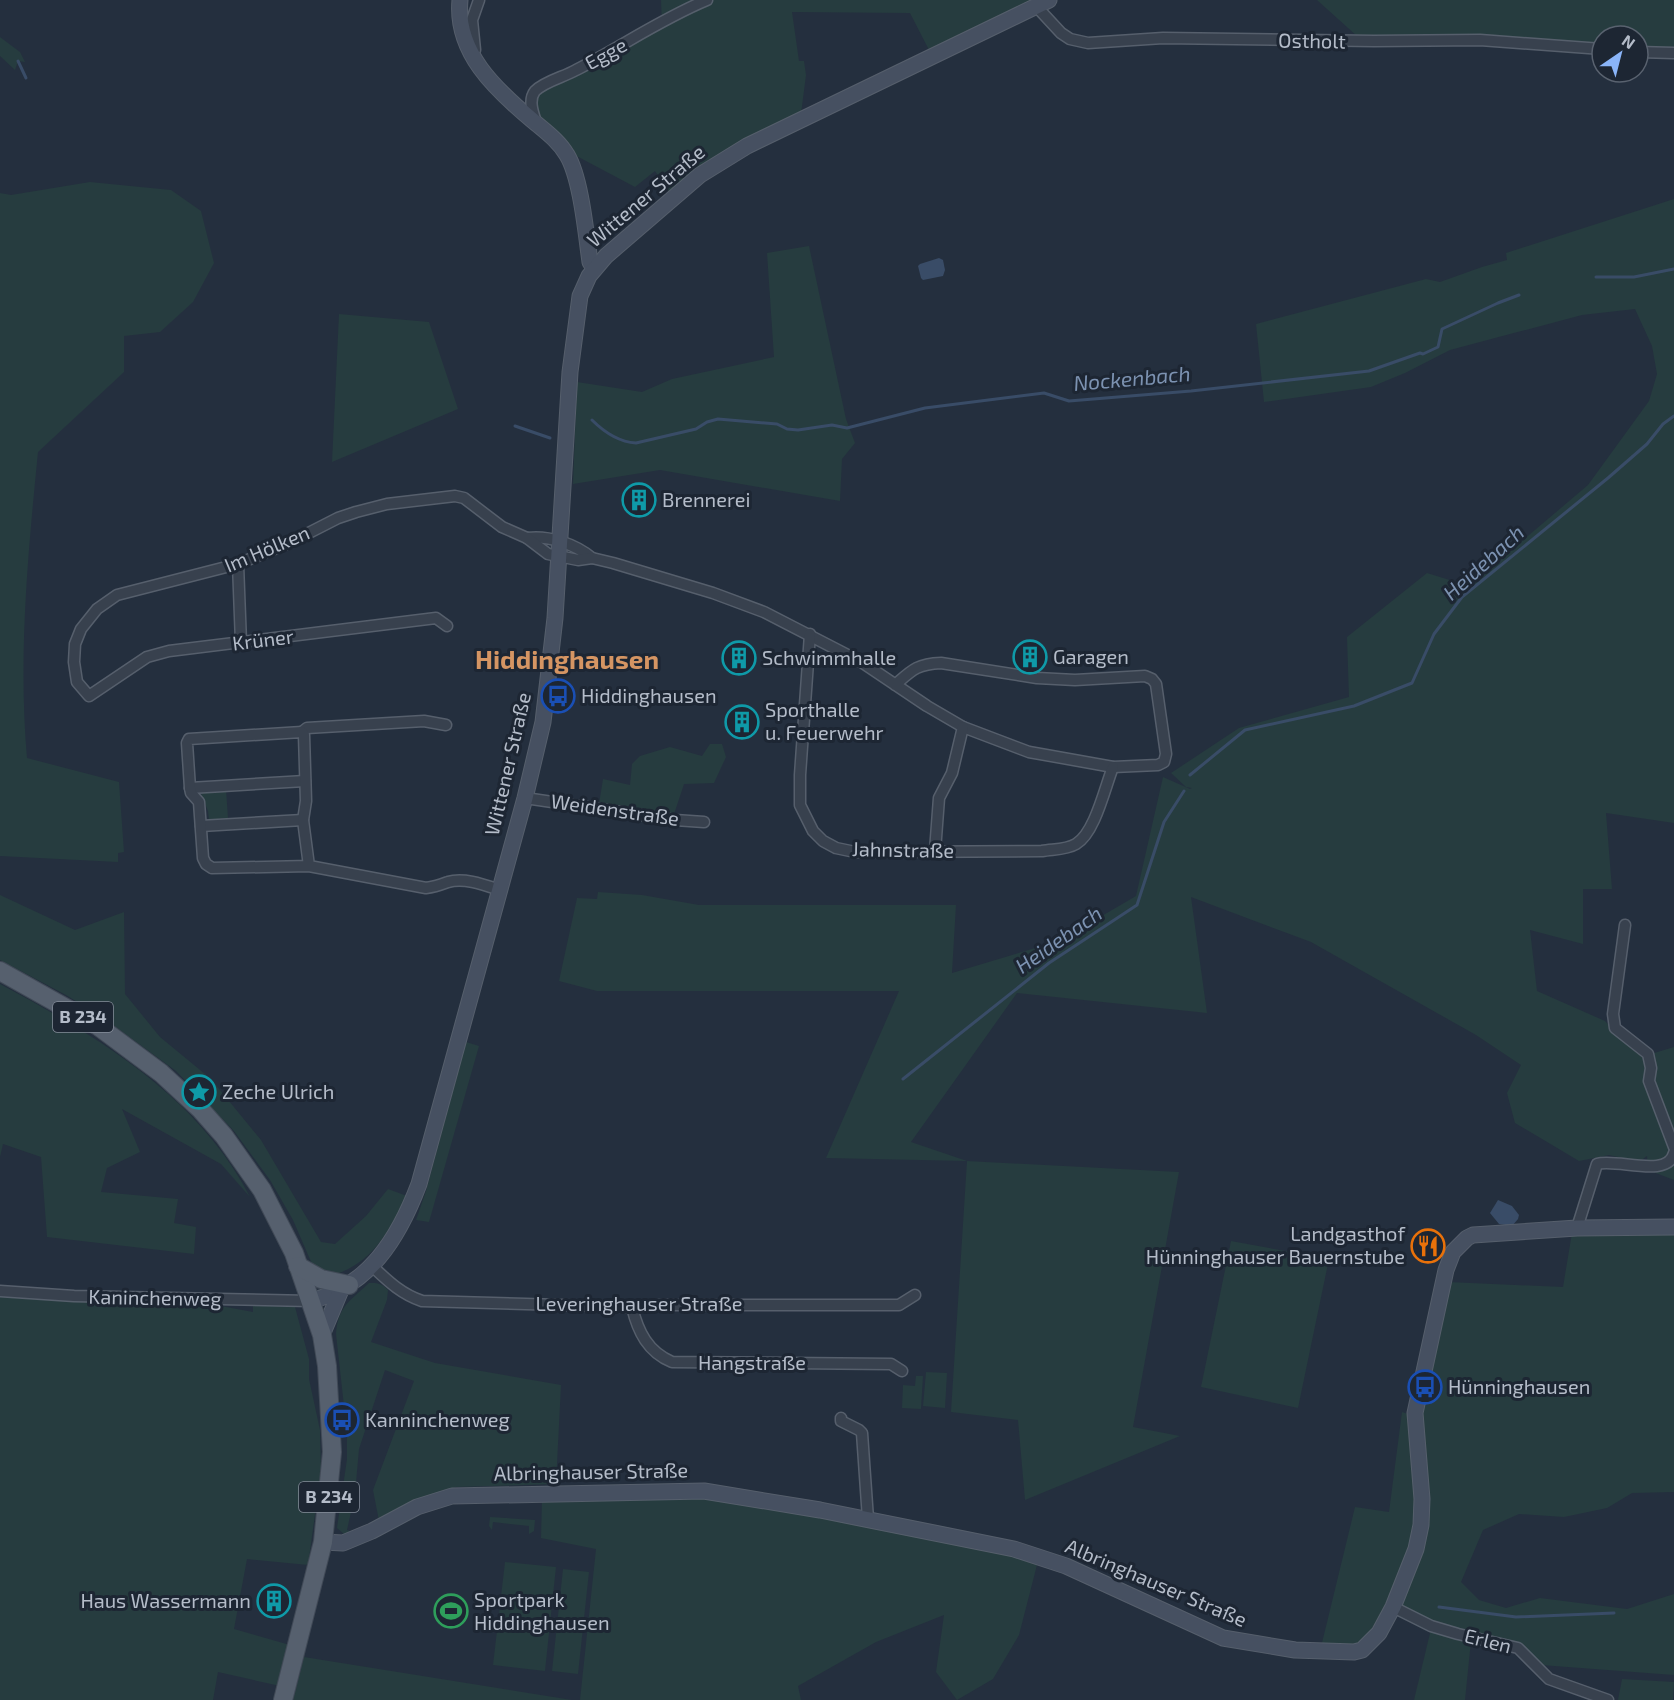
<svg xmlns="http://www.w3.org/2000/svg" width="1674" height="1700" viewBox="0 0 1674 1700" font-family="'Exo 2',sans-serif">
  <style>
    .green { fill: #263c3f }
    .water { fill: #394c67 }
    .lines { fill: none; stroke-linecap: round; stroke-linejoin: round }
    .stream { stroke: #394c67; stroke-width: 3 }
    .street-casing { stroke: #565f6c; stroke-width: 13 }
    .secondary-casing { stroke: #565f6c; stroke-width: 17 }
    .primary-casing { stroke: #414a57; stroke-width: 20 }
    .street { stroke: #38414e; stroke-width: 10 }
    .secondary { stroke: #465061; stroke-width: 15 }
    .primary { stroke: #56606e; stroke-width: 18 }
    .labels { text-anchor: middle; stroke-width: 6; stroke-linejoin: round; paint-order: stroke }
    .shield { fill: #1d2633; stroke: #878f9c; stroke-width: 1.5 }
    .shield-label { font-size: 18px; font-weight: bold; fill: #b4bcc9 }
    .street-label { font-size: 20px; fill: #b4bcc9; stroke: #1d2633 }
    .poi-label { font-size: 20px; fill: #b4bcc9; stroke: #1d2633; text-anchor: start }
    .water-label { font-size: 21px; font-style: italic; fill: #7c92b1; stroke: #1d2633 }
    .district-label { font-size: 26px; font-weight: bold; fill: #d59563; stroke: #1d2633 }
  </style>
  <rect width="100%" height="100%" fill="#242f3e"/>
  <g class="green">
    <path d="M661 0H1034L929 50 910 13 792 12 799 61H804L806 75 801 114 670 193 655 171 635 187 569 152 539 121 534 100 541 90 642 39 662 26Z"/>
    <path d="M1317 0H1674V51L1638 50V36H1602V47L1358 37Z"/>
    <path d="M0 37 20 52 25 62 18 61 15 70 0 56Z"/>
    <path d="M90 182 171 190 201 211 214 263 193 302 160 332 124 336V372L38 452C28 553 18 656 27 758L119 782 124 852 118 853V862L0 856V193L11 195Z"/>
    <path d="M1674 199V823L1606 813 1612 889H1583V944L1530 930 1537 991 1605 1021 1618 1035 1647 1056 1652 1085 1655 1063 1651 1054 1674 1047V1180L1648 1170 1647 1156 1639 1162 1609 1155 1579 1161 1515 1123 1507 1093 1521 1065 1476 1035 1311 942 1191 897 1207 1013 1017 993 911 1142 967 1161 1179 1172 1133 1427 1180 1436 1025 1500 1018 1420 951 1412 967 1161 826 1158 899 991H597L559 981 577 898 597 899 598 892 642 895 699 905H956L952 973 1059 941 1136 896 1163 777 1190 789 1192 788 1186 787 1171 773 1239 728 1349 697 1347 637 1427 573 1469 586 1588 485 1649 401 1657 374 1652 346 1635 309 1582 315 1450 350 1405 373 1371 387 1264 402 1256 324 1426 279 1440 282 1482 267 1507 260 1506 253Z"/>
    <path d="M809 246 846 419 855 443 842 459 840 501 660 470 573 484 577 382 642 392 672 379 774 357 767 253Z"/>
    <path d="M339 314 429 322 458 409 332 462Z"/>
    <path d="M710 744H722L726 757 714 783 684 784 674 814 599 804 603 779 630 785 632 764 640 756 670 747 702 756Z"/>
    <path d="M204 788 226 789 228 818 209 820 208 811 201 794Z"/>
    <path d="M0 895 75 930 124 912 125 994 160 1037 211 1079 261 1140 321 1242 335 1244 366 1216 388 1189 407 1196C388 1232 373 1264 330 1276L312 1264 293 1220 270 1180 234 1131 176 1071 106 1020 66 995 0 960Z"/>
    <path d="M0 984C97 1036 198 1096 250 1197L221 1164 122 1109 140 1152 107 1168 101 1192 178 1199 174 1223 196 1227 194 1254 47 1237 41 1157 3 1144 0 1157Z"/>
    <path d="M466 1042 479 1046 429 1222 416 1220 426 1191Z"/>
    <path d="M1674 1231V1492L1632 1493 1607 1508 1564 1517 1519 1514 1483 1530 1461 1582 1479 1600 1506 1608 1540 1598 1627 1609 1674 1594V1675L1541 1665 1520 1646 1425 1620 1389 1604 1362 1645 1321 1647 1355 1507 1389 1512 1402 1412 1411 1415 1421 1398 1448 1282 1563 1287 1572 1233Z"/>
    <path d="M1231 1241 1329 1259 1298 1408 1201 1387Z"/>
    <path d="M369 1283C377 1283 382 1283 388 1290L387 1300 371 1342 435 1363 561 1385 556 1484 456 1487 419 1500 379 1521 373 1490 414 1381 385 1370 359 1449 355 1494 347 1530 353 1532 345 1535 337 1528 347 1459V1433L336 1334C338 1306 350 1301 369 1283Z"/>
    <path d="M0 1294 210 1304 253 1312V1305L295 1307 309 1359V1379L320 1430 321 1471 308 1565 247 1559 234 1629 290 1645 280 1686 218 1672 213 1700H0Z"/>
    <path d="M926 1372 947 1373 945 1408 923 1406Z"/>
    <path d="M916 1376H923L921 1409 902 1408 903 1385 915 1386Z"/>
    <path d="M695 1495 832 1517 1038 1561 1019 1635 993 1679 957 1700 936 1672 944 1615 876 1642 798 1686 801 1700H580L596 1549 541 1538 542 1498Z"/>
    <path d="M490 1517 535 1520 534 1531 529 1534V1526L493 1522 492 1530 489 1526Z"/>
    <path d="M505 1562 556 1567 545 1671 493 1665Z"/>
    <path d="M563 1569 589 1572 578 1674 552 1671Z"/>
    <path d="M1431 1629 1471 1641 1465 1700H1414Z"/>
    <path d="M304 1657 572 1700H293Z"/>
    <path d="M1622 1679 1674 1682 1673 1700H1618Z"/>
  </g>
  <g class="water">
    <path d="M939 258 943 260 945 270 943 276 923 280 921 278 918 266 920 264Z"/>
    <path d="M1498 1200 1512 1206 1519 1215 1518 1219 1512 1226 1499 1224 1490 1213Z"/>
  </g>
  <g class="lines">
    <g class="stream">
      <path d="M18 61 26 78"/>
      <path d="M1596 277H1634L1674 269"/>
      <path d="M592 420C604 432 620 442 636 443L696 429 707 422 718 419 777 424 787 429 798 430 832 425 847 428 925 408 1044 393 1069 401 1191 391 1369 371 1420 353 1423 354 1438 347 1442 329 1498 303 1519 295"/>
      <path d="M515 426 550 438"/>
      <path d="M1190 775 1245 730 1354 706 1412 683 1434 634 1462 597 1608 478 1647 444 1663 424 1674 416"/>
      <path d="M903 1079 1049 963 1137 905 1164 822 1184 791"/>
      <path d="M1439 1607 1516 1617 1614 1613"/>
    </g>
    <defs>
      <g id="street">
        <path d="M1036 6 1061 33 1070 39 1088 43 1163 38 1374 41 1480 40 1602 49"/>
        <path d="M475 50 472 20 479 0"/>
        <path d="M1638 52 1674 53"/>
        <path d="M536 122C533 113 528 100 535 91 545 81 564 77 576 70 621 47 661 19 707 0"/>
        <path d="M527 538C549 535 575 544 592 558"/>
        <path d="M238 564 241 643"/>
        <path d="M447 626 436 618 169 651 147 657 89 696 77 682 74 662 75 644 81 629 97 609 117 595 238 564 291 542 338 518 356 512 387 504 455 496 464 498 502 527 527 538 548 554 578 560 592 558 613 563 713 593 764 612 863 663 927 706 963 727 1029 752 1113 767 1158 765 1164 762 1166 754 1156 684 1152 679 1145 676 1075 680 1037 678 941 663C917 664 912 670 895 685"/>
        <path d="M810 634 800 775V805L813 831 823 841 836 848 855 852H877L1042 851C1053 849 1066 850 1076 844 1095 833 1105 787 1113 767"/>
        <path d="M302 732 307 728 424 721 446 725"/>
        <path d="M190 788 305 781"/>
        <path d="M525 798 675 820 704 822"/>
        <path d="M201 826 303 820"/>
        <path d="M935 851 939 798 952 773 963 727"/>
        <path d="M309 866 303 820 306 801 304 735 302 732 189 739 187 743 190 788 191 793 199 802 203 858 206 864 212 868 309 866 426 888C435 887 440 885 448 882 464 877 485 885 500 890"/>
        <path d="M1625 925 1613 1014 1615 1028 1648 1054 1651 1068 1649 1081 1674 1147"/>
        <path d="M1577 1228 1597 1164C1617 1158 1668 1179 1674 1153"/>
        <path d="M372 1266C388 1281 401 1294 422 1301L632 1307 662 1305H899L915 1295"/>
        <path d="M0 1291 74 1296 310 1301"/>
        <path d="M632 1307C638 1332 648 1352 672 1362L891 1364 902 1371"/>
        <path d="M841 1418V1421L859 1430 862 1433 868 1519"/>
        <path d="M1393 1607 1431 1626 1458 1634 1518 1648 1549 1679 1608 1700"/>
      </g>
      <g id="secondary">
        <path d="M460 0C455 52 495 89 532 120 545 131 559 141 567 155 581 178 586 234 590 262L594 268"/>
        <path d="M310 1301C369 1287 399 1237 419 1184L525 798 543 722 555 618 570 372 580 296 589 276 606 256 700 175 747 146 1049 0"/>
        <path d="M322 1335 341 1290"/>
        <path d="M323 1542 343 1543 372 1531 417 1507 452 1496 704 1491 820 1510 1014 1549 1066 1566 1223 1638 1295 1650 1354 1652 1362 1650 1379 1633 1393 1607 1416 1549 1421 1525 1422 1499 1415 1413 1446 1270 1453 1252 1467 1238 1473 1235 1577 1228 1674 1227"/>
      </g>
      <g id="primary">
        <path d="M0 971 98 1026 161 1073 201 1110 224 1136 262 1190 294 1253 322 1335 327 1366 332 1452 323 1542 283 1700"/>
        <path d="M298 1266 321 1279 349 1285"/>
      </g>
    </defs>
    <use href="#street" class="street-casing"/>
    <use href="#secondary" class="secondary-casing"/>
    <use href="#primary" class="primary-casing"/>
    <use href="#street" class="street"/>
    <use href="#secondary" class="secondary"/>
    <use href="#primary" class="primary"/>
  </g>
  <defs>
    <symbol id="building-ring" viewBox="-11 -11 22 22"><circle r="9.5" fill="#1d2633" stroke="#0f9aa8" stroke-width="1.5"/><path d="M-4-6H4V6H1V3H-1V6H-4ZM-2.5-4.3h1.7v1.8h-1.7ZM.8-4.3h1.7v1.8H.8ZM-2.5-1h1.7V.8h-1.7ZM.8-1h1.7V.8H.8Z" fill="#0f9aa8"/></symbol>
    <symbol id="bus-ring" viewBox="-11 -11 22 22"><circle r="9.5" fill="#1d2633" stroke="#1a4fb4" stroke-width="1.5"/><path d="M-5-6H5V4H4V6H2V4H-2V6H-4V4H-5ZM-3.5-4V0h7V-4ZM-3.5 1.2v1.5H-2V1.2ZM2 1.2v1.5H3.5V1.2Z" fill="#1a4fb4"/></symbol>
    <symbol id="sight-ring" viewBox="-11 -11 22 22"><circle r="9.5" fill="#1d2633" stroke="#0f9aa8" stroke-width="1.5"/><path d="M0-6L1.8-2.2L6-1.7L2.9 1.2L3.7 5.4L0 3.3L-3.7 5.4L-2.9 1.2L-6-1.7L-1.8-2.2Z" fill="#0f9aa8"/></symbol>
    <symbol id="restaurant-ring" viewBox="-11 -11 22 22"><circle r="9.5" fill="#1d2633" stroke="#e8710a" stroke-width="1.5"/><path d="M-5-6h1v4h1v-4h1v4h1v-4h1v5L-1.5 .5V6h-2V.5L-5-1ZM5-6V6H3V1.5H1.5Q1.5-4 5-6Z" fill="#e8710a"/></symbol>
    <symbol id="stadium-ring" viewBox="-11 -11 22 22"><circle r="9.5" fill="#1d2633" stroke="#2e9e5b" stroke-width="1.5"/><path d="M0-5a6.5 5 0 1 0 0 10a6.5 5 0 1 0 0-10ZM-3.5-1.8h7v3.6h-7Z" fill="#2e9e5b"/></symbol>
  </defs>
  <g fill-rule="evenodd">
    <use href="#building-ring" x="620" y="481" width="38" height="38"/>
    <use href="#building-ring" x="1011" y="638" width="38" height="38"/>
    <use href="#building-ring" x="720" y="639" width="38" height="38"/>
    <use href="#bus-ring" x="539" y="677" width="38" height="38"/>
    <use href="#building-ring" x="723" y="703" width="38" height="38"/>
    <use href="#sight-ring" x="180" y="1073" width="38" height="38"/>
    <use href="#restaurant-ring" x="1409" y="1227" width="38" height="38"/>
    <use href="#bus-ring" x="1406" y="1368" width="38" height="38"/>
    <use href="#bus-ring" x="323" y="1401" width="38" height="38"/>
    <use href="#building-ring" x="255" y="1582" width="38" height="38"/>
    <use href="#stadium-ring" x="432" y="1592" width="38" height="38"/>
  </g>
  <g class="labels">
    <g class="shield">
      <rect x="53" y="1002" width="60" height="30" rx="4.5"/>
      <rect x="299" y="1482" width="60" height="30" rx="4.5"/>
    </g>
    <g class="shield-label">
      <text x="83" y="1023">B 234</text>
      <text x="329" y="1503">B 234</text>
    </g>
    <g class="street-label">
      <text transform="translate(1312 41) rotate(1)" y="7">Ostholt</text>
      <text transform="translate(606 54) rotate(-29)" y="7">Egge</text>
      <text transform="translate(646 196) rotate(-40)" y="7">Wittener Straße</text>
      <text transform="translate(267 549) rotate(-23)" y="7">Im Hölken</text>
      <text transform="translate(263 640) rotate(-7)" y="7">Krüner</text>
      <text transform="translate(508 764) rotate(-77)" y="7">Wittener Straße</text>
      <text transform="translate(615 810) rotate(8)" y="7">Weidenstraße</text>
      <text transform="translate(903 850) rotate(1)" y="7">Jahnstraße</text>
      <text transform="translate(155 1298) rotate(1)" y="7">Kaninchenweg</text>
      <text x="639" y="1311">Leveringhauser Straße</text>
      <text x="752" y="1370">Hangstraße</text>
      <text transform="translate(591 1472) rotate(-1)" y="7">Albringhauser Straße</text>
      <text transform="translate(1156 1583) rotate(23)" y="7">Albringhauser Straße</text>
      <text transform="translate(1488 1641) rotate(14)" y="7">Erlen</text>
    </g>
    <g class="poi-label">
      <text x="662" y="507">Brennerei</text>
      <text x="1053" y="664">Garagen</text>
      <text x="762" y="665">Schwimmhalle</text>
      <text x="581" y="703">Hiddinghausen</text>
      <text x="765" y="717">Sporthalle<tspan x="765" dy="23">u. Feuerwehr</tspan></text>
      <text x="222" y="1099">Zeche Ulrich</text>
      <text x="1405" y="1241" text-anchor="end">Landgasthof<tspan x="1405" dy="23">Hünninghauser Bauernstube</tspan></text>
      <text x="1448" y="1394">Hünninghausen</text>
      <text x="365" y="1427">Kanninchenweg</text>
      <text x="474" y="1607">Sportpark<tspan x="474" dy="23">Hiddinghausen</tspan></text>
      <text x="251" y="1608" text-anchor="end">Haus Wassermann</text>
    </g>
    <g class="water-label">
      <text transform="translate(1132 379) rotate(-5)" y="7">Nockenbach</text>
      <text transform="translate(1484 563) rotate(-42)" y="7">Heidebach</text>
      <text transform="translate(1059 940) rotate(-35)" y="7">Heidebach</text>
    </g>
    <g class="district-label">
      <text x="567" y="669">Hiddinghausen</text>
    </g>
  </g>
  <g transform="translate(1620 54) rotate(35)"><circle r="28" fill="#1d2633" stroke="#59626f" stroke-width="1.5"/>
  <path d="M0-4.5L10 22L0 15L-10 22Z" fill="#8ab4f8"/>
  <text y="-9" font-size="16" font-weight="bold" text-anchor="middle" fill="#b4bcc9">N</text>
  </g>
</svg>
